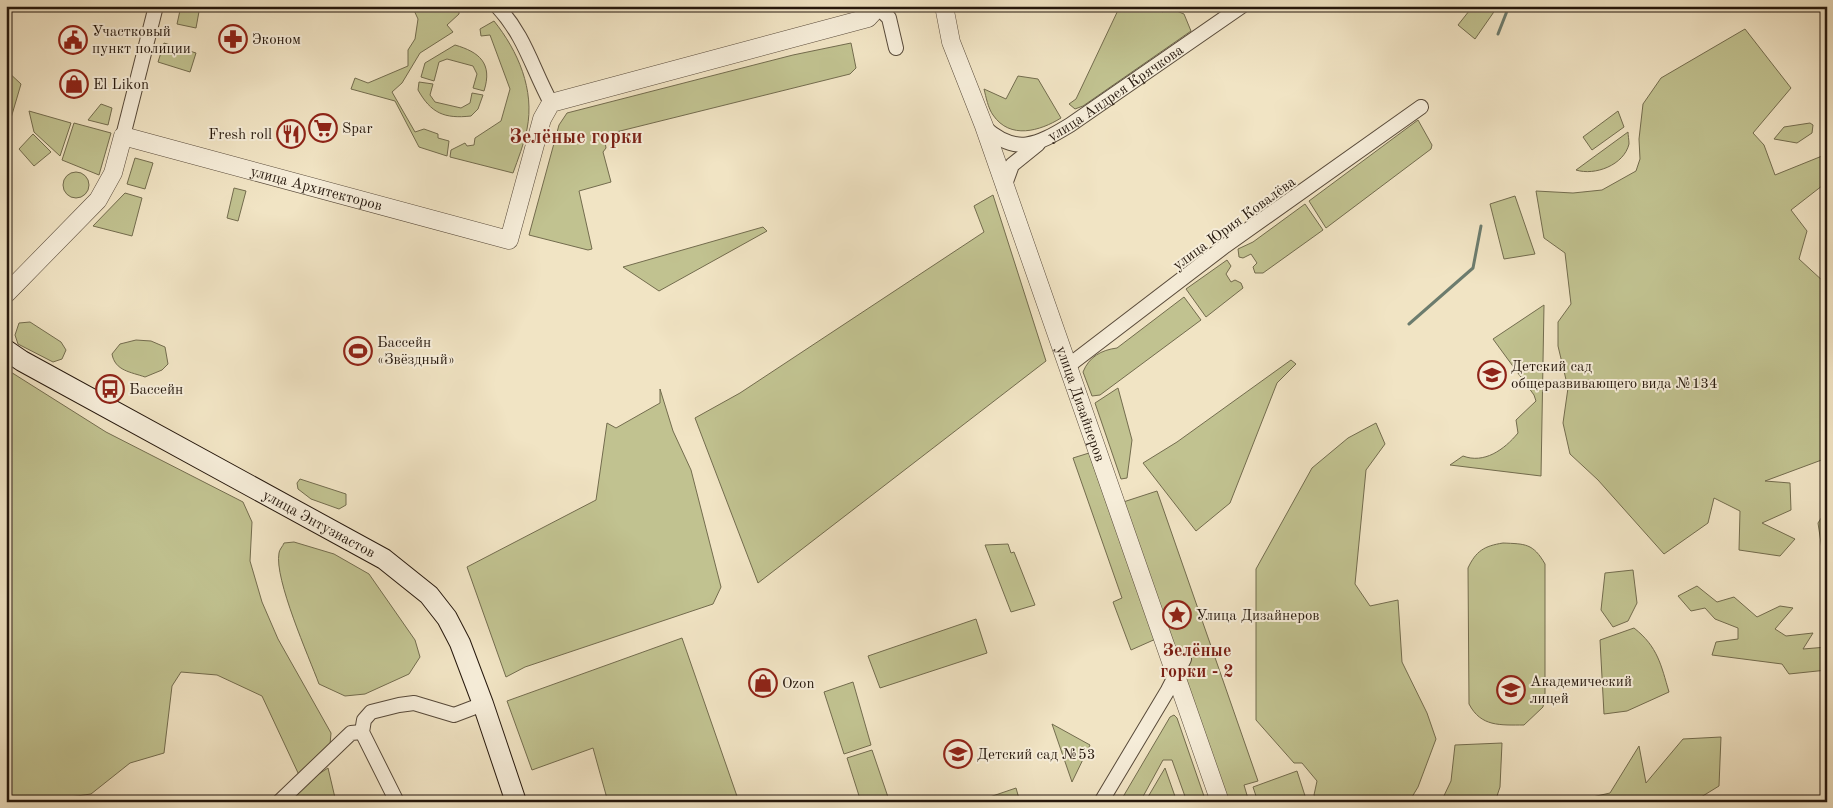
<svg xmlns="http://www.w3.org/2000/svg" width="1833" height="808" viewBox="0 0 1833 808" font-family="'Old Standard TT',serif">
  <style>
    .green { fill: #c1c290; stroke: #736c4e }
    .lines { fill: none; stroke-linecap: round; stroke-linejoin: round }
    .stream { stroke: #6c7c6e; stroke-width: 3 }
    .minor-casing { stroke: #584a3a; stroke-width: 16 }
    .tertiary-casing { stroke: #584a3a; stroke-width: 19 }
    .secondary-casing { stroke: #25170c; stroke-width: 22 }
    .minor { stroke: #f6edd9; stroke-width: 14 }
    .tertiary { stroke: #f6edd9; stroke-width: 18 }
    .secondary { stroke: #f6edd9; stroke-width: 20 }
    .labels { text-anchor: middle; stroke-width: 4; stroke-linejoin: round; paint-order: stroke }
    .poi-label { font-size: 15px; fill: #25170c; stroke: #f6edd9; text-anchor: start }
    .street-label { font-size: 15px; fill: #25170c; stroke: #f6edd9 }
    .quarter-label { font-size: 18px; font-weight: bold; fill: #7a1f14; stroke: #f6edd9 }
    .district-label { font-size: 20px; font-weight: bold; fill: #7a1f14; stroke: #f6edd9 }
  </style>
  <rect width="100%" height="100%" fill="#f1e4c4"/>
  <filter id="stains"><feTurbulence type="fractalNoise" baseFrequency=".004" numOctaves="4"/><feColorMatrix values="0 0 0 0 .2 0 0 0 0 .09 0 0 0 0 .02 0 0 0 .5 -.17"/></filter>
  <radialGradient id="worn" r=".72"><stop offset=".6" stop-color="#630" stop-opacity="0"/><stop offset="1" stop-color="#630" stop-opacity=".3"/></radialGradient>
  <g class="green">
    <path d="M181 6H200L196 28 177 24Z"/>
    <path d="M412 6H459V14L447 25 453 32 420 53 402 83 392 92 415 132 424 129 438 134V138L449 141 447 156 419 147 395 101 351 89 355 78 368 83 408 66V50L415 39 418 19Z"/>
    <path d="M1120 6H1152L1163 12 1167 7 1184 14 1191 31 1083 106 1075 109 1069 104 1076 99Z"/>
    <path d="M1473 6H1498L1475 39 1458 25Z"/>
    <path d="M494 21C518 51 535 90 527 129 524 144 518 159 513 173L450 157 451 150 465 143 467 146 474 145 475 138 501 121 510 89 490 35 481 36 480 29Z"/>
    <path d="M1745 29 1791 88 1753 133 1764 145 1775 175 1827 154V182L1791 210 1807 231 1799 259 1824 282 1822 244H1827V458L1765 481 1790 483 1791 510 1762 523 1795 539 1780 556 1739 550 1740 511 1714 498 1708 523 1664 554 1598 480 1570 454 1563 423 1568 388 1558 346V322L1571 304 1565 253 1544 238 1536 191 1573 193 1602 190 1636 171 1640 159 1639 139 1643 104 1661 78Z"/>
    <path d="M164 43 196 53 190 72 158 62Z"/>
    <path d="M851 43 856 68 850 74 604 135 606 148 603 152 611 182 579 191 592 249 588 250 529 235 559 125 567 113 793 55Z"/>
    <path d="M455 45C479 52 493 63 484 91L473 88 477 74 473 66 447 59 439 62 434 81 421 77 425 63Z"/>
    <path d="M6 70 21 84 6 135Z"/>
    <path d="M1018 76 1038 79 1061 118C1040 131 1010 140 993 115 988 108 986 97 984 89L1006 99Z"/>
    <path d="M419 82 433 84 430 95 435 102 461 108 470 103 472 93 483 95 478 109 471 116C444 119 431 113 418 90Z"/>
    <path d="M101 104 112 108 108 125 88 120Z"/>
    <path d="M29 111 71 123 60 156 34 132Z"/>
    <path d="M1618 111 1624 127 1592 150 1583 137Z"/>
    <path d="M1418 120 1432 145 1431 149 1326 228 1309 201Z"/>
    <path d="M74 123 111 133 99 175 62 160Z"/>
    <path d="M1810 123 1813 125 1812 133 1797 143 1774 139 1784 127Z"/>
    <path d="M1628 132C1628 135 1629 140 1629 144 1624 165 1595 176 1576 170Z"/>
    <path d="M33 134 51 152 34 166 19 149Z"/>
    <path d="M135 158 153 163 145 189 127 184Z"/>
    <circle cx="76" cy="185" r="13"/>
    <path d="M234 188 246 191 238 221 227 218Z"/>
    <path d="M125 193 142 198 132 236 93 226Z"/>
    <path d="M993 195 1046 361 758 583 695 418 740 393 984 232 974 206Z"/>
    <path d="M1515 196 1535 254 1504 259 1490 204Z"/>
    <path d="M1305 204 1323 230 1263 273H1255L1253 267 1257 263 1251 254 1243 258 1239 257 1238 249 1253 242Z"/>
    <path d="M763 227 767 231 659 291 623 267Z"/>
    <path d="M1227 260 1231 266 1226 274 1231 282 1235 280 1241 283 1243 288 1206 317 1186 289Z"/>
    <path d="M1184 297 1201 320 1100 395 1092 396 1083 372C1089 357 1101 350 1117 348Z"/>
    <path d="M1544 305 1541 476 1450 465 1463 456C1484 464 1504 450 1518 433L1516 420 1536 401 1534 395 1493 339Z"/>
    <path d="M30 322 61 342 66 350 62 359 53 362 18 344 15 335 19 323Z"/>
    <path d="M136 340 151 341 165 347 168 364 162 370 145 377C131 372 115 371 112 354L120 344Z"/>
    <path d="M1291 360 1296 364 1277 383 1230 503 1196 531 1143 463 1177 442Z"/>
    <path d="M6 369 106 432 243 502 252 522 250 561 262 602 278 639 331 733 330 745 299 775 262 696 217 675 181 672 172 686 164 753 130 763 91 794 34 802H6Z"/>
    <path d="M1118 388 1132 440 1127 478 1121 479 1095 403Z"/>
    <path d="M660 389 673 431 691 470 721 587 713 604 525 667 506 677 467 567 596 500 607 423 616 428 660 403Z"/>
    <path d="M1376 423 1385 444 1366 470 1355 584 1370 606 1398 600 1402 662 1427 713 1436 739 1418 787 1409 802H1317L1314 795 1317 781 1302 763H1294L1256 720V569L1312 468 1348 438Z"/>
    <path d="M1089 453 1108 507 1157 491 1258 781 1244 785 1249 802H1227L1167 634 1131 650 1113 602 1122 598 1073 458Z"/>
    <path d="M300 479 346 494V505L339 509 311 499 298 489 297 483Z"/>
    <path d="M1827 509V555L1823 556 1818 523Z"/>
    <path d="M294 542 334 554 369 574 415 640 420 657 409 674 365 694 345 696 319 684C309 657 274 579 279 553 279 550 283 546 284 543Z"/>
    <path d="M1503 543C1525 544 1533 543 1545 564V693L1543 707 1524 725C1500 725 1481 727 1469 704L1468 568C1476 551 1484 546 1503 543Z"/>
    <path d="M1008 544 1011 553 1014 552 1035 605 1011 612 985 545Z"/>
    <path d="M1633 570 1637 603 1628 621 1613 627 1601 610 1605 573Z"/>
    <path d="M1697 586 1717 602 1734 597 1757 617 1780 606 1793 608 1775 629 1786 636 1813 633 1803 649 1827 647V670L1789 674 1782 664 1712 655 1716 642 1738 639V628L1715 619 1705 608 1691 611 1678 596Z"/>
    <path d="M976 619 987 653 880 688 868 656Z"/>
    <path d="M1634 628C1658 647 1661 665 1669 692L1627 711 1604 714 1600 640Z"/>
    <path d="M682 638 739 802H608L593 748 532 770 507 701Z"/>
    <path d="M853 682 871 745 844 754 824 692Z"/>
    <path d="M1174 715 1177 718 1206 802H1187L1172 760H1163L1140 802H1120L1170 717Z"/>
    <path d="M1052 724 1090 745 1072 782Z"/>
    <path d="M1721 737 1719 786 1693 802H1570L1610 793 1639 746 1646 783 1683 739Z"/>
    <path d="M1502 743 1500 787 1495 802H1441L1451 781 1455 745Z"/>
    <path d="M872 750 889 800 861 802 847 758Z"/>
    <path d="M328 768 336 802H287L302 785Z"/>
    <path d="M1165 768 1177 802H1145Z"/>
    <path d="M1297 771 1307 802H1258L1253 787Z"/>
    <path d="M1016 788 1020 802H975Z"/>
  </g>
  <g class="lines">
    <g class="stream">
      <path d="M1498 34 1509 6"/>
      <path d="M1409 324 1473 268 1481 226"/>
    </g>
    <defs>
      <g id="minor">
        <path d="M497 6C525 36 532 68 551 103"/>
        <path d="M878 7 889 18 896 48"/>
        <path id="s1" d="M984 127C1016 156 1037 145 1070 125L1242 6"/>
        <path d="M123 136 156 6"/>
        <path d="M1004 187 1012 165 1038 144"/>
        <path d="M1068 366 1225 246 1421 107"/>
        <path d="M279 802 351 733 362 732"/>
        <path d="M397 802 362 732 364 720 371 712 399 705 414 703 454 715 483 704"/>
        <path d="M1101 802 1168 690 1184 659"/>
      </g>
      <g id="tertiary">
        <path id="s2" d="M944 6 951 42 984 126 1220 802"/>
        <path id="s3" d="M6 294 98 200 113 173 123 136 509 240 542 119 551 103 868 18 879 6"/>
      </g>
      <g id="secondary">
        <path id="s4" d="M6 350 22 361 384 559 429 595 447 618 460 643 483 704 516 802"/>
      </g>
    </defs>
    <use href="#minor" class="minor-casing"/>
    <use href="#tertiary" class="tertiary-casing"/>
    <use href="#secondary" class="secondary-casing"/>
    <use href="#minor" class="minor"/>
    <use href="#tertiary" class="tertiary"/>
    <use href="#secondary" class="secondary"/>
  </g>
  <defs>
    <symbol id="pharmacy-ring" viewBox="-11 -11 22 22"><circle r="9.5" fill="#f6edd9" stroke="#8f2418" stroke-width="1.5"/><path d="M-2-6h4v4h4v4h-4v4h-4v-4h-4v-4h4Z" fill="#8f2418"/></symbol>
    <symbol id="civic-ring" viewBox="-11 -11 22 22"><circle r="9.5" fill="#f6edd9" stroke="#8f2418" stroke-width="1.5"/><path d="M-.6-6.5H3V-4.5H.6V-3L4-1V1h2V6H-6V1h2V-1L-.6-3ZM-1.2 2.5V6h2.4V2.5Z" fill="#8f2418"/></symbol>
    <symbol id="shop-ring" viewBox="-11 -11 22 22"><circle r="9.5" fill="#f6edd9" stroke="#8f2418" stroke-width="1.5"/><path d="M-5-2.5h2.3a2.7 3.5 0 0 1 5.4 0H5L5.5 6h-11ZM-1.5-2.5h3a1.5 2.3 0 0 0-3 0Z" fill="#8f2418"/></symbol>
    <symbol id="supermarket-ring" viewBox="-11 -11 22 22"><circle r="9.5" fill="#f6edd9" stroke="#8f2418" stroke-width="1.5"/><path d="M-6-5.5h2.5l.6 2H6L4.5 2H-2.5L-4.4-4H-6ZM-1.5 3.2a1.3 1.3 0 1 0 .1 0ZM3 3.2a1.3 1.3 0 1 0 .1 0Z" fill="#8f2418"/></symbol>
    <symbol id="restaurant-ring" viewBox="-11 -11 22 22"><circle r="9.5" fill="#f6edd9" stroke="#8f2418" stroke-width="1.5"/><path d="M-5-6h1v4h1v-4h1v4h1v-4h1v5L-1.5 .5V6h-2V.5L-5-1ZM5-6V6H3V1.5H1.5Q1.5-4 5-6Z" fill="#8f2418"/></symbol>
    <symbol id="stadium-ring" viewBox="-11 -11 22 22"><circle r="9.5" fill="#f6edd9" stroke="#8f2418" stroke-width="1.5"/><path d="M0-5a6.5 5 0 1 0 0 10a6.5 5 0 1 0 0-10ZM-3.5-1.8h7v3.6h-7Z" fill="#8f2418"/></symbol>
    <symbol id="school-ring" viewBox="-11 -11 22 22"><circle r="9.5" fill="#f6edd9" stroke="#8f2418" stroke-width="1.5"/><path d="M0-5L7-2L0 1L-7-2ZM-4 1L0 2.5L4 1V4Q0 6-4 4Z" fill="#8f2418"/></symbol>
    <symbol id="bus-ring" viewBox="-11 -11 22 22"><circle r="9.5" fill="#f6edd9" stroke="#8f2418" stroke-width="1.5"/><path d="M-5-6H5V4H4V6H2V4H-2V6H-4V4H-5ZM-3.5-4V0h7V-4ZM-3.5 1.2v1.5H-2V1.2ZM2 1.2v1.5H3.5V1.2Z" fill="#8f2418"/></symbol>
    <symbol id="sight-ring" viewBox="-11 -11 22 22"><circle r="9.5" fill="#f6edd9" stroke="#8f2418" stroke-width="1.5"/><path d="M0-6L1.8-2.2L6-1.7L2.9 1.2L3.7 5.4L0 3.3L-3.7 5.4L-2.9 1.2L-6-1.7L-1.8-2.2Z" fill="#8f2418"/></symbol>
  </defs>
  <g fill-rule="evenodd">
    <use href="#pharmacy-ring" x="217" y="23" width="32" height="32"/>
    <use href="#civic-ring" x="57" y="24" width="32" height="32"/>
    <use href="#shop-ring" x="58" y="68" width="32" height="32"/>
    <use href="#supermarket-ring" x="307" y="112" width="32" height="32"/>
    <use href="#restaurant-ring" x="275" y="118" width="32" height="32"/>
    <use href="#stadium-ring" x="342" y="335" width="32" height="32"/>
    <use href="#school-ring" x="1476" y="359" width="32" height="32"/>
    <use href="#bus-ring" x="94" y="373" width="32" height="32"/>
    <use href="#sight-ring" x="1161" y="599" width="32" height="32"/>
    <use href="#shop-ring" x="747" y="667" width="32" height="32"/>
    <use href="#school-ring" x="1495" y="674" width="32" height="32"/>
    <use href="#school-ring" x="942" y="738" width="32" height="32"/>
  </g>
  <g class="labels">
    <g class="poi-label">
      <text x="92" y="36">Участковый<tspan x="92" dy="17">пункт полиции</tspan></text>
      <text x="252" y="44">Эконом</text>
      <text x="93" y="89">El Likon</text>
      <text x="342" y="133">Spar</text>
      <text x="272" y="139" text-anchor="end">Fresh roll</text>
      <text x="377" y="347">Бассейн<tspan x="377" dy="17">«Звёздный»</tspan></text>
      <text x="1511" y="371">Детский сад<tspan x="1511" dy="17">общеразвивающего вида №134</tspan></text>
      <text x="129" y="394">Бассейн</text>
      <text x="1196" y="620">Улица Дизайнеров</text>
      <text x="1530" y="686">Академический<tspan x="1530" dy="17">лицей</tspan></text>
      <text x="782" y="688">Ozon</text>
      <text x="977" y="759">Детский сад №53</text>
    </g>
    <g class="street-label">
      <text dy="5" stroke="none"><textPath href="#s1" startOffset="151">улица Андрея Крячкова</textPath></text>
      <text dy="5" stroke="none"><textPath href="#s3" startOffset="401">улица Архитекторов</textPath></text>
      <text transform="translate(1234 223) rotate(-36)" y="5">улица Юрия Ковалёва</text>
      <text dy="5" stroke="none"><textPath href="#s2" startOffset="421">улица Дизайнеров</textPath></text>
      <text dy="5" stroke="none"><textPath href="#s4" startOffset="358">улица Энтузиастов</textPath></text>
    </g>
    <g class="quarter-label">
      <text x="1197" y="656">Зелёные<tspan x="1197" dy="21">горки - 2</tspan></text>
    </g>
    <g class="district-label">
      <text x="576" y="143">Зелёные горки</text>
    </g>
  </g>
  <rect width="1833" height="808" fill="none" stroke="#f1e4c4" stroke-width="25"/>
  <rect x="8" y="8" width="1818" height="793" fill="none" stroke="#25170c" stroke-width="2.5"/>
  <rect x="12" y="12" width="1808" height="783" fill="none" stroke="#25170c"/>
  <rect width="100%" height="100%" filter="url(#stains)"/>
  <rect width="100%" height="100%" fill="url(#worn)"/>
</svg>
